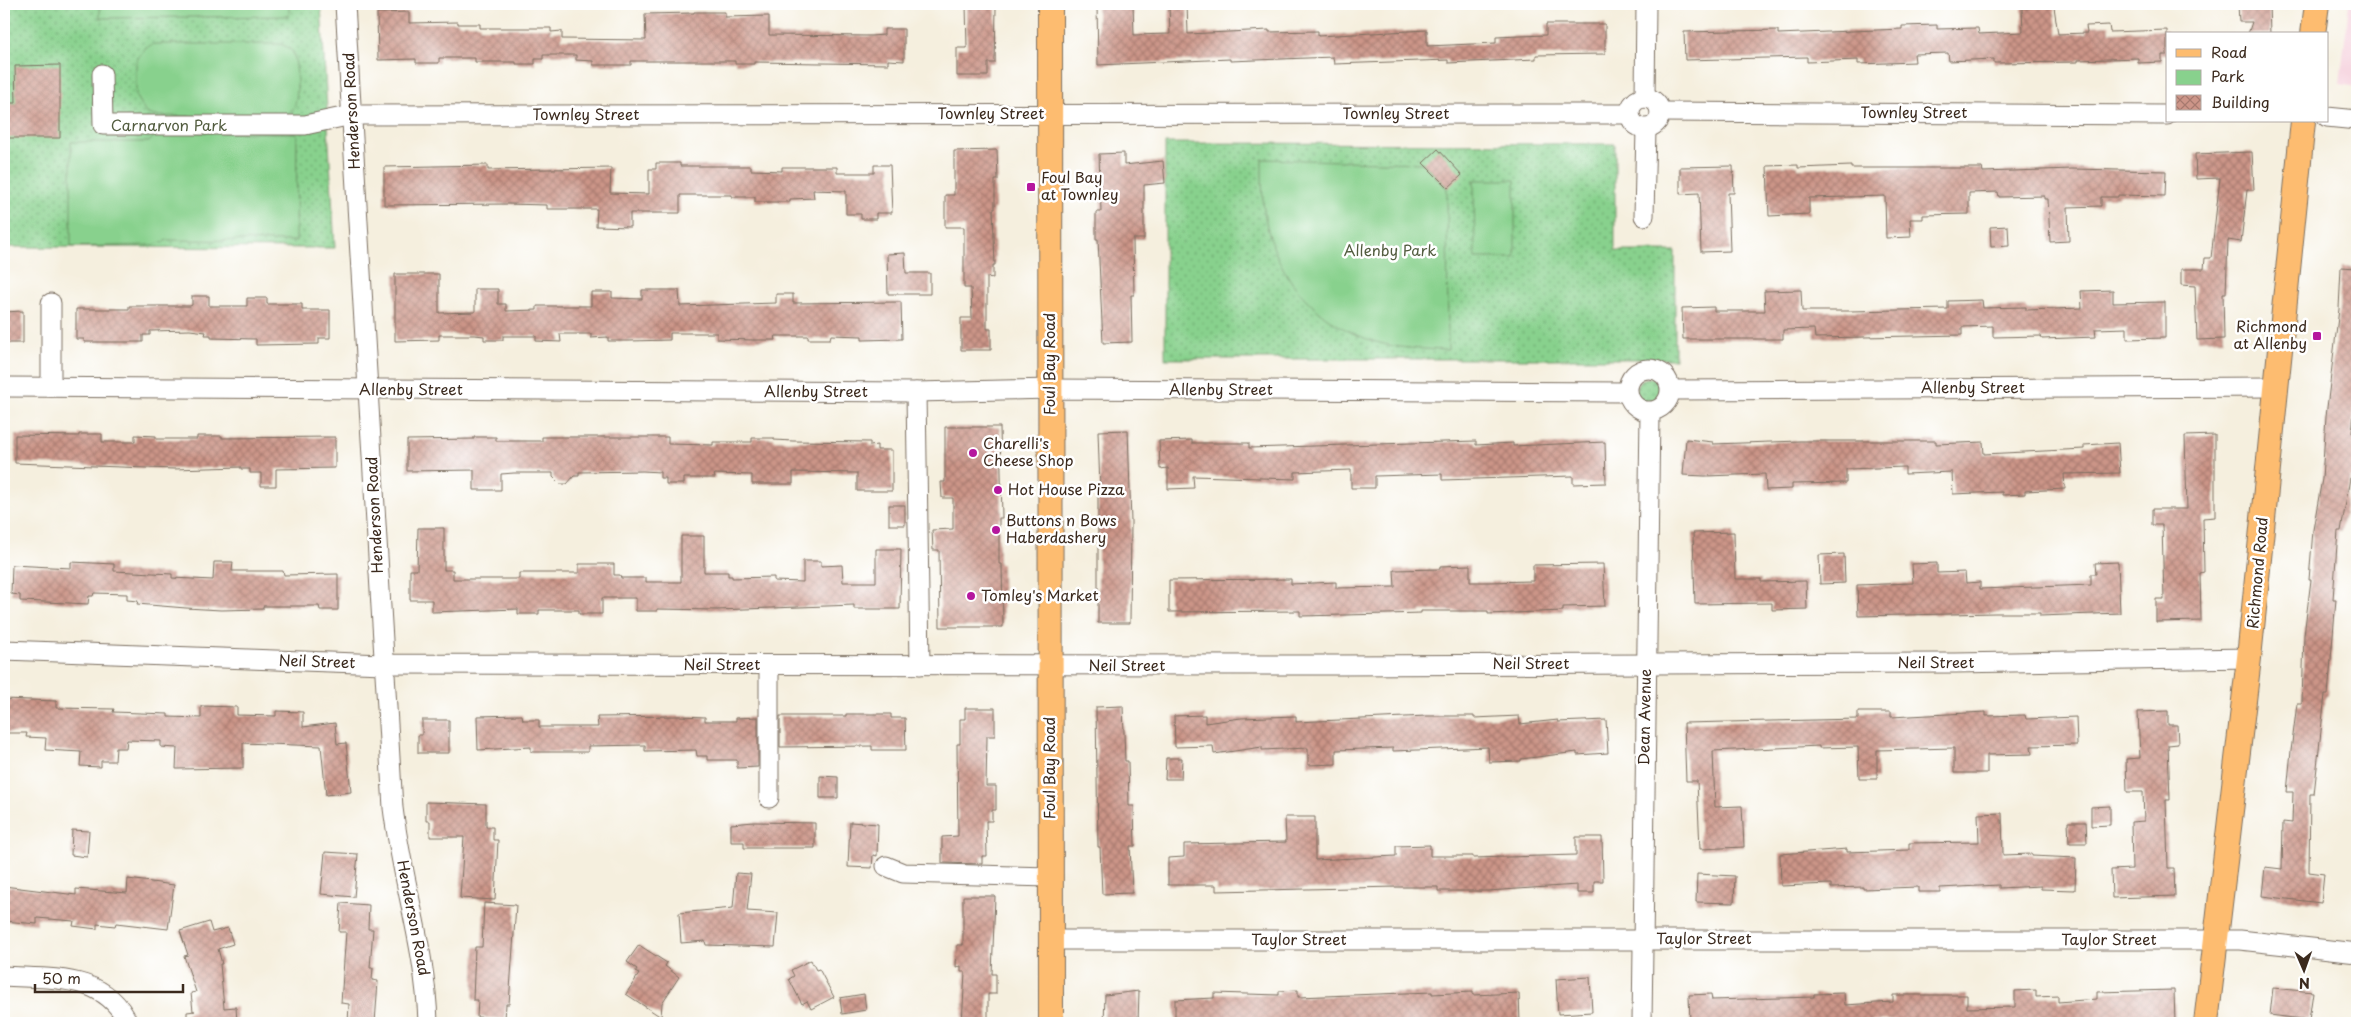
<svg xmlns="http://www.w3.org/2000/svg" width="2361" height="1027" viewBox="0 0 2361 1027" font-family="'Playpen Sans',sans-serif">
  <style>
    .built { fill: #f5cfdb }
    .green { fill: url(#green-dots); stroke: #627e56 }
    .pitch { fill: #88d18d; stroke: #627e56 }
    .building { fill: url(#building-cross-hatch) }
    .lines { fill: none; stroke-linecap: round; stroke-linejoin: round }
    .minor-casing { stroke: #7c6f61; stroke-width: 21 }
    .major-casing { stroke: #7c6f61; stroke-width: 26 }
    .minor { stroke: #fff; stroke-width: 19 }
    .major { stroke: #fdbc6f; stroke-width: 24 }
    .poi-dot { fill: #b5179e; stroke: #fff; stroke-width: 2 }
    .labels { text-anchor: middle; stroke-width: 5; stroke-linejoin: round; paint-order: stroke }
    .street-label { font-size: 15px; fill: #3b2a1e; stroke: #fff }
    .park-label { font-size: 15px; fill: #525c3f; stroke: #fff }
    .poi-label { font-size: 15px; fill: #3b2a1e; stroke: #fff; text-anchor: start }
  </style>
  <defs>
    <pattern id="green-dots" width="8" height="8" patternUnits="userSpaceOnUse" patternTransform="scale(1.25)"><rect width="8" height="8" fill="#88d18d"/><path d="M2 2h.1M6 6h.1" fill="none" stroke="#70aa73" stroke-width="1.8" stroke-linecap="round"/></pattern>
    <pattern id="building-cross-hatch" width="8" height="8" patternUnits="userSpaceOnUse" patternTransform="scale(1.25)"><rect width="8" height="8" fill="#cc9588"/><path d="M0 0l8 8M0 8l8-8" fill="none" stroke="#a77a6f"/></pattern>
  </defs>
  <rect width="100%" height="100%" fill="#fff"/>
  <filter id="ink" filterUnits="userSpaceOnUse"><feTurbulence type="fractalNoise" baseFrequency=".02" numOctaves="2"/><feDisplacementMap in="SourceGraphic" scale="10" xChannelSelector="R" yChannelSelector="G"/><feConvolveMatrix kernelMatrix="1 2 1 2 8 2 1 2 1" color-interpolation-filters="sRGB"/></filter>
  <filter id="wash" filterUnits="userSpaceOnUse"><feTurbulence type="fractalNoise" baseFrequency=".0096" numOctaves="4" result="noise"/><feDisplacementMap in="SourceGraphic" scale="20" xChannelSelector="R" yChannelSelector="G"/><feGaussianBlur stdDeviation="1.12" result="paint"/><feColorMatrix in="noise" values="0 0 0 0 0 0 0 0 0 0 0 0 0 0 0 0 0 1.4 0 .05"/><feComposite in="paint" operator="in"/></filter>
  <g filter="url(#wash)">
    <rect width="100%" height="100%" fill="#f5efde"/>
    <path class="built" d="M2349 4H2357V87L2340 84Z"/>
    <g class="green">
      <path d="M4 4H321L335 248 4 247Z"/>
      <path d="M1165 143 1615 144V251H1675V359H1165Z"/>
      <circle cx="1649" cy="391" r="13"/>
    </g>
    <g class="pitch">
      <path d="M100 4H289V16L100 18Z"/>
      <path d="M155 44H279C284 45 288 47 292 51 298 59 299 101 293 109 289 113 285 115 280 117L154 116 146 113 136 97V61L146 47Z"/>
      <path d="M158 132 297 133 296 241 168 240 153 245 71 247V142H149Z"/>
      <path d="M1262 159 1423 163 1447 189 1448 350C1424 349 1399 349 1376 342 1317 324 1276 278 1265 217 1262 198 1262 178 1262 159Z"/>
      <path d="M1474 180H1515V258H1475Z"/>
    </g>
    <g id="blocks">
      <g class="building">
        <path d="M966 4H991V8H996L995 63H988V76H957V48H967Z"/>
        <path d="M1097 4H1133L1134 35 1170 34 1169 4H1187L1188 34 1269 30V32L1318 31V36L1427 30V46L1496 43V37L1546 35V24H1605V54L1536 55V59L1448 63V60L1334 64 1333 57 1230 61V59L1098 65Z"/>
        <path d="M2238 4H2269L2270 34H2248L2252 22H2239Z"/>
        <path d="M2054 7 2058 34 2087 33 2086 26 2109 25 2110 32 2167 30V55H2162V62L2138 63V58L2078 60V62L1994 63V59L1949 61 1948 53 1914 54 1915 62 1858 64V60L1807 62V57L1685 60 1684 32 1778 30V34L1902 29V26L1937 25V29L1978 28 1979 34 2023 32 2022 8Z"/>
        <path d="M409 12V23L458 22V24H480V28H551V32L562 31V39L646 40 645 14 694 13V12H725V17L769 16V35L871 36 884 35V29H904V61L888 60V64L754 62V64H735V61H631V65H593V61L576 60V55H543V59H535V64H516V62H475V58H439V63H416V59L378 60 377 13Z"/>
        <path d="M60 65V138H4V103H16L15 66Z"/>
        <path d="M1438 149 1462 175 1448 188 1423 163Z"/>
        <path d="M997 150 998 180H995V209H993L995 265H993V278L987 277V329H991V350H961V318H972L971 288H964V227H945V195H954V151Z"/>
        <path d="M2252 152 2254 190H2247L2241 242 2228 240 2226 293H2223L2224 339 2197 340 2195 286 2181 285V269H2204L2205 258H2211L2220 178 2196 179 2195 154Z"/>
        <path d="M1124 153V165L1163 161 1165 183 1144 185V239H1133L1134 295H1131L1132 342 1103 343 1098 239H1096V212H1101L1099 154Z"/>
        <path d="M656 163H680V166H751V170L782 171V167H837V173H874V165H890L892 213H876V219H861V214H846V191L813 190 814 198 790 199V202H755V197H732V195H680V213H630V227L596 226 597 209H547V205L508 204 384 205V167L488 165V170L611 168 610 193 649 194V169H656Z"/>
        <path d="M1798 165V168L1851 166V168H1982L1983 172 2072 169 2166 171 2165 196 2118 195V197H2101V206L2068 207 2069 241 2050 242 2048 199H2044V196L1999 197 1998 192 1969 193V214L1923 215V219H1910L1911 237 1886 238 1885 196 1809 198V214L1769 216 1767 166Z"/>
        <path d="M1733 166 1734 193H1728L1730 251 1701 252 1699 193 1680 194V167Z"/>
        <path d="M2008 226 2009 246 1991 247 1990 227Z"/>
        <path d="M905 253 906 273H930V294H888L887 254Z"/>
        <path d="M2341 267 2357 268V386L2352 432 2357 433V479L2350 478 2341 531H2338L2333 599H2336L2328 695H2325L2314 794H2310L2309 872 2324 874 2321 903 2262 896 2265 867 2282 869 2283 822 2292 823 2293 792H2287L2291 751 2297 704H2302L2304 635 2311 580H2309L2313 530 2322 479 2326 416 2339 309Z"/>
        <path d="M395 274H439V313L475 312V289H498V304H506V311L537 310V306H591V292H612V298L642 299V290H679L680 306 776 303V294H793V303L901 302 902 339 862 340V336L831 335 830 339H808V336H775L776 340H753L717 339V333H670V340L630 341H608V337L591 338V334H560L561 342 536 341V336H503V340H484V336L475 335H439V340L395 341Z"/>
        <path d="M1801 290 1802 311H1849L1948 309V301L1982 300 1983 308 2026 307V310L2082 308 2081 291 2113 290V303L2165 302V338L2127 339V328L2095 329 2096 337 2042 339 2041 336 1993 337V326L1962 327V335L1815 338 1814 329 1783 330V339H1683L1682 308 1714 307V311H1765L1764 291Z"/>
        <path d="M192 296H209V306H247V298H267V304H302V310H330V338H319V344L256 345V339L211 338V335H205L206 332 190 330 150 331V335H143V342H84V339H76V309H129V306H190L192 305Z"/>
        <path d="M23 311V343H4V312Z"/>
        <path d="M945 427H1000L1002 518H999V564H1002L1003 627H940L939 550H933L932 530 953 529V498H942L941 482H945Z"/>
        <path d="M1128 430 1131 522 1130 623H1098V489H1100L1098 431Z"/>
        <path d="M79 434H102V442H135V435L156 436V439H197V436H222V438L335 437V468L276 469V486H261V473H250V469H241V467L174 469 15 463V435L79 436Z"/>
        <path d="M2215 435V517L2203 518 2204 572 2200 573 2201 621 2156 622V599H2164L2162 525H2152V509H2187L2185 436Z"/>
        <path d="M474 437H496V441H542V437H668V444L713 445V442H752V438H774V440L793 441 870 442V446L877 445V450H892V491H857V473L793 472V484H752V475L714 474 715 478H684V484H666V478H660V472L643 471 579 472V476H574L567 484H560L553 477V473H514L501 474V490H474V470L407 471V440L474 439Z"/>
        <path d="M1686 439 1713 442V444L1800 441H1936V444L1983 442 1984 454 2084 449V445L2118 443 2120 473 2064 474 2065 489 2025 491V494L2002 495V492L1953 494 1952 472 1905 474V467L1846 469V483L1792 484V489L1766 490 1765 474 1705 476 1683 475Z"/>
        <path d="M1192 440V443H1249V448L1476 441V445L1513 443V446L1605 442 1606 483 1573 484V476L1442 480V474L1375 476V488H1351V470L1295 472V479L1193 476 1194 488 1168 489V468L1160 469 1159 441Z"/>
        <rect x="889" y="505" width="16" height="20"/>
        <path d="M418 528H444V570H453V579H519V573H579V564H614V575H620L621 578H646V582H681V536H704V572H728V576H732V578L774 577V581L803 582V561H821V566L842 565 843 582H876V549H901L900 609H854V605L717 610 657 609V611H636V598H602V614H579V610H539V614H518V609L432 612V600H410V570H417Z"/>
        <path d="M1734 532 1735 579H1761V582L1806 581 1807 609 1772 610V603L1695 604 1693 533Z"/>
        <path d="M1844 554 1845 583 1820 584 1819 555Z"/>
        <path d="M71 562 114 564V571L172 574V578L213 580 214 562H233L232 571H283L284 575 338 574V610H320L319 606H263V609L221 610 186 608 137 604 138 601 127 600V594L94 593 93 596H89L88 604 69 603 20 601V595L11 594 12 565 71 568Z"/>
        <path d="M2118 562 2120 613 2040 616V613H1995L1858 616 1857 585 1913 583 1912 564 1937 563V573L1965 572 1966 583 1980 582V589L2091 585V574H2096L2095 563Z"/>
        <path d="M1603 564 1605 606 1563 607V611L1488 614V611H1421V613L1387 614 1300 616V611L1169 612V580L1291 579V584L1336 582V588L1395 587 1394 570 1440 569V566L1470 565V582H1488L1533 581V565Z"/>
        <path d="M4 699 56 701V708L114 709 113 712 168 714V717L201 718V706L237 707V715L276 716V711L303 712V727L335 723 337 744 346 743 351 792 326 795 321 746 243 743V768L176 769 177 748 161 747V741L127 740 126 748H116L115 761H101V767L80 766 81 752 45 750 46 738 26 737 27 733H4Z"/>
        <path d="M1123 706 1125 761H1128L1129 806H1134L1135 846H1130L1132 893 1102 894 1100 847H1098L1096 707Z"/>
        <path d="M965 708H995V736H987L986 786H996V810H992V821H986L987 856H982V864L942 863V837L958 836 957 744H960V719H965Z"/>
        <path d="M2168 711V725H2177L2178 744 2168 745 2170 800H2166L2168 868H2174L2175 896 2112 898 2111 870 2132 869 2131 822 2144 821 2143 792H2127L2126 759 2140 758 2138 712Z"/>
        <path d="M1858 712H1891V717L1986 712V716L2025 715 2026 719 2076 717 2077 745 2031 746 2032 754 1987 755V773H1954V748L1877 750V779H1859L1858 747 1819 748V746L1713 751 1715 807 1742 806 1744 847 1700 849 1697 781H1686L1684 723 1858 719Z"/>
        <path d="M846 714H891V718H905L906 750H872V746L780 747V716H846Z"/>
        <path d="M522 715 523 720H539V727H598L597 717 679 716 705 717V721H736V718L758 717V767L737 768V760H707V756H697L696 750 645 751V745L588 746V752H531V747L478 750 477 716Z"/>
        <path d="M1205 715V723L1241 718 1296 716V722L1427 716H1474V718L1519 716 1520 724 1558 720V722L1606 720 1608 753 1577 755V752L1521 759V761L1489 762 1488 747 1393 751V748L1336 750V764L1308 765V748L1262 750V747L1214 754 1213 746 1175 747 1174 716Z"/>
        <path d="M422 720H449V753H418V735H422Z"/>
        <path d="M1166 758H1182L1181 779H1165Z"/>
        <path d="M820 776 838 777V798H820Z"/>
        <path d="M426 802 486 804V827H493V840H498L495 900 460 898 464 837H430V821H426Z"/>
        <path d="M2110 806V825L2091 826V807Z"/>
        <path d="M2002 813 2003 855 2032 854V856L2076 858 2075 890 2041 889V886L1999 888V885L1940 888V892H1918V887L1863 889V887L1831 888V884L1781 886 1780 854 1847 849V852L1909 850V843L1979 842 1978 814Z"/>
        <path d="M1285 817H1315V860L1396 856V846L1430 845V856H1473V858L1576 855V837H1602L1603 881H1594V893H1577V885L1488 891H1438V887H1397L1216 891V885H1168V858L1184 857V844L1286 842Z"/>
        <path d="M754 822 815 823V848H744V842H731V824Z"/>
        <path d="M850 822 878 824 877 856 873 855 872 868 848 867Z"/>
        <path d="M2068 822H2086L2087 843H2069Z"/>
        <path d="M72 830 89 831 87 857 71 855Z"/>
        <path d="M325 852 358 854 354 897 321 894Z"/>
        <path d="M736 873 751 874 747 911 778 913 775 947 706 945 705 941 681 943 679 913 733 908Z"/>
        <path d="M1697 874 1735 876 1734 903 1696 902Z"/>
        <path d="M128 879 174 885 168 929 116 923 115 926 97 924V929L73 926 74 921 37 918V924L4 921V886L76 895V889L127 893Z"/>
        <path d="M963 896H995L992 974H996V994H988V1023H962L965 972H961V966L956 967 957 945H963Z"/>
        <path d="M341 903 369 905 368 929H373L370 968H373L372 980 378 981 375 1023H348L349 1004 341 1003 346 932H339Z"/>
        <path d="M484 903 516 905 509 1004H506L505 1019 477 1017 478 1000H473L475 947H482Z"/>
        <path d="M209 922 212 932 228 928 233 944 218 949 222 964H220L224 1008 236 1007 237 1023H187V1012L195 1011H193L191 993 196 992 184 956 188 955 180 931Z"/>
        <path d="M639 945 667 963 665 966 679 977 662 1003 661 1017 626 994 639 974 635 972 637 969 627 962Z"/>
        <path d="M811 960 816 970 819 969 834 997 811 1009 807 1001 802 1004 789 979 794 976 791 970Z"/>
        <path d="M1590 977 1592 1012 1558 1014 1556 979Z"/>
        <path d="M2273 988 2313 992 2309 1020 2270 1015Z"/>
        <path d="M1298 990V997L1432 992V994L1473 992V995L1519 993 1520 1023H1175V1000L1214 998V993L1279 995V991Z"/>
        <path d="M2036 990V997L2058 996V1002L2097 999V992L2174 990 2175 1023H1952L1951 1019 1872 1021V1023H1690L1689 995 1711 994 1712 1000 1814 997V994L1844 993 1845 1005 1893 1002V995H1967V1008L2015 1007V991Z"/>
        <path d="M1139 991 1138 1023H1104L1105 995Z"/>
        <path d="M864 994 866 1010 842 1014 840 998Z"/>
      </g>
    </g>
  </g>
  <g filter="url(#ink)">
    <use href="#blocks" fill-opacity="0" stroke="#7c6f61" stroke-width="1"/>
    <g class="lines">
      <defs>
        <g id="minor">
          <path d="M345 4 393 808C402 881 426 950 428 1023"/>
          <path d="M102 74 103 125H305L352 115 1630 114"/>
          <path d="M1645 98 1646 4"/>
          <circle cx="1645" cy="113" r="15"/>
          <path d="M1660 112 2167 115"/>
          <path d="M2327 117 2357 120"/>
          <path d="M1644 216 1646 129"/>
          <circle cx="1649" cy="390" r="21"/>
          <path d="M4 387 916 392 1050 389 1628 392"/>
          <path d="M51 387V303"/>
          <path d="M1671 390 2275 387"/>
          <path d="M916 392 920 665"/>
          <path d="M4 650 384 664 1336 665 1956 663 2249 658"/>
          <path d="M769 665V798"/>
          <path d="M886 866 903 873 1050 877"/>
          <path d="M1050 940H2240L2357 953"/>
          <path d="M4 976C51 979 106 973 128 1023"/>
          <path d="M1642 1023 1650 412"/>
        </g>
        <g id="major">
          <path d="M1050 4 1051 1023"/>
          <path d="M2313 34 2317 4"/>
          <path d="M2206 1023 2249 658 2303 121"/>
        </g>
      </defs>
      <use href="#minor" class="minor-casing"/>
      <use href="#major" class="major-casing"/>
      <use href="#minor" class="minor"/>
      <use href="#major" class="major"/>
    </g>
  </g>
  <g class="poi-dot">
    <rect x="1026" y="182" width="10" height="10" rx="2.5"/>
    <rect x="2312" y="331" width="10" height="10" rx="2.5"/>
    <circle cx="973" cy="453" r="5"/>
    <circle cx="998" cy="490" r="5"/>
    <circle cx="996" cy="530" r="5"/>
    <circle cx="971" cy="596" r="5"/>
  </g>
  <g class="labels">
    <g class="street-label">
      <text transform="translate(352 111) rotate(-93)" y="5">Henderson Road</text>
      <text x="1914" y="118">Townley Street</text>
      <text x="991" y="119">Townley Street</text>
      <text x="1396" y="119">Townley Street</text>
      <text x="586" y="120">Townley Street</text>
      <text transform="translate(1050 364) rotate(-90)" y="5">Foul Bay Road</text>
      <text x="1973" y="393">Allenby Street</text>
      <text x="411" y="395">Allenby Street</text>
      <text x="1221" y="395">Allenby Street</text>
      <text x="816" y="397">Allenby Street</text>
      <text transform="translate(375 515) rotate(-93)" y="5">Henderson Road</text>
      <text transform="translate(2258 573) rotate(-85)" y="5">Richmond Road</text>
      <text transform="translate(317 662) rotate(2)" y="5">Neil Street</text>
      <text x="1936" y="668">Neil Street</text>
      <text x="1531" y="669">Neil Street</text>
      <text x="722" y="670">Neil Street</text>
      <text x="1127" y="671">Neil Street</text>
      <text transform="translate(1645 717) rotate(-89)" y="5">Dean Avenue</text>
      <text transform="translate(1050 768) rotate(-90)" y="5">Foul Bay Road</text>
      <text transform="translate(413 918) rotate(79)" y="5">Henderson Road</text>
      <text x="1704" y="944">Taylor Street</text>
      <text x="1299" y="945">Taylor Street</text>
      <text x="2109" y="945">Taylor Street</text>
    </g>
    <g class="park-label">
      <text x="169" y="131">Carnarvon Park</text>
      <text x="1390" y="256">Allenby Park</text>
    </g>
    <g class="poi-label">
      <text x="1041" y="183">Foul Bay<tspan x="1041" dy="17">at Townley</tspan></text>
      <text x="2307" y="332" text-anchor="end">Richmond<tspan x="2307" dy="17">at Allenby</tspan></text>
      <text x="983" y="449">Charelli's<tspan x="983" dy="17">Cheese Shop</tspan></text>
      <text x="1008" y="495">Hot House Pizza</text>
      <text x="1006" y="526">Buttons n Bows<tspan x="1006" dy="17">Haberdashery</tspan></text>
      <text x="981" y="601">Tomley's Market</text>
    </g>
  </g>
  <rect width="2361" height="1027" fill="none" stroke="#fff" stroke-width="20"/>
  <rect x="2166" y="32" width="162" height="90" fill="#ffffff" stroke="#b1aaa5"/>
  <rect x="2176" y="49" width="25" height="8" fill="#fdbc6f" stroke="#b1aaa5"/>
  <text x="2211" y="58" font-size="15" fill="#3b2a1e">Road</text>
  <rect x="2176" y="70" width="25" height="15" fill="#88d18d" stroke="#b1aaa5"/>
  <text x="2211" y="82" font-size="15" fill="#3b2a1e">Park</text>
  <rect x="2176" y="95" width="25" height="15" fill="url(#building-cross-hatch)" stroke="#b1aaa5"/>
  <text x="2211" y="108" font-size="15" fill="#3b2a1e">Building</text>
  <g transform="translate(2304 970) rotate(178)" stroke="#ffffff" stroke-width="4" paint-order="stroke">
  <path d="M0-4L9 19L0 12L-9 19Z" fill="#3b2a1e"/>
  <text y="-8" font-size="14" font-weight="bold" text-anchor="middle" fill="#3b2a1e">N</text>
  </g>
  <path d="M35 984v8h148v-8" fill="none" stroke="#3b2a1e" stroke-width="2.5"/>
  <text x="42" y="984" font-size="15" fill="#3b2a1e" stroke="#ffffff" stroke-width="4" paint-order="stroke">50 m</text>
</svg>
